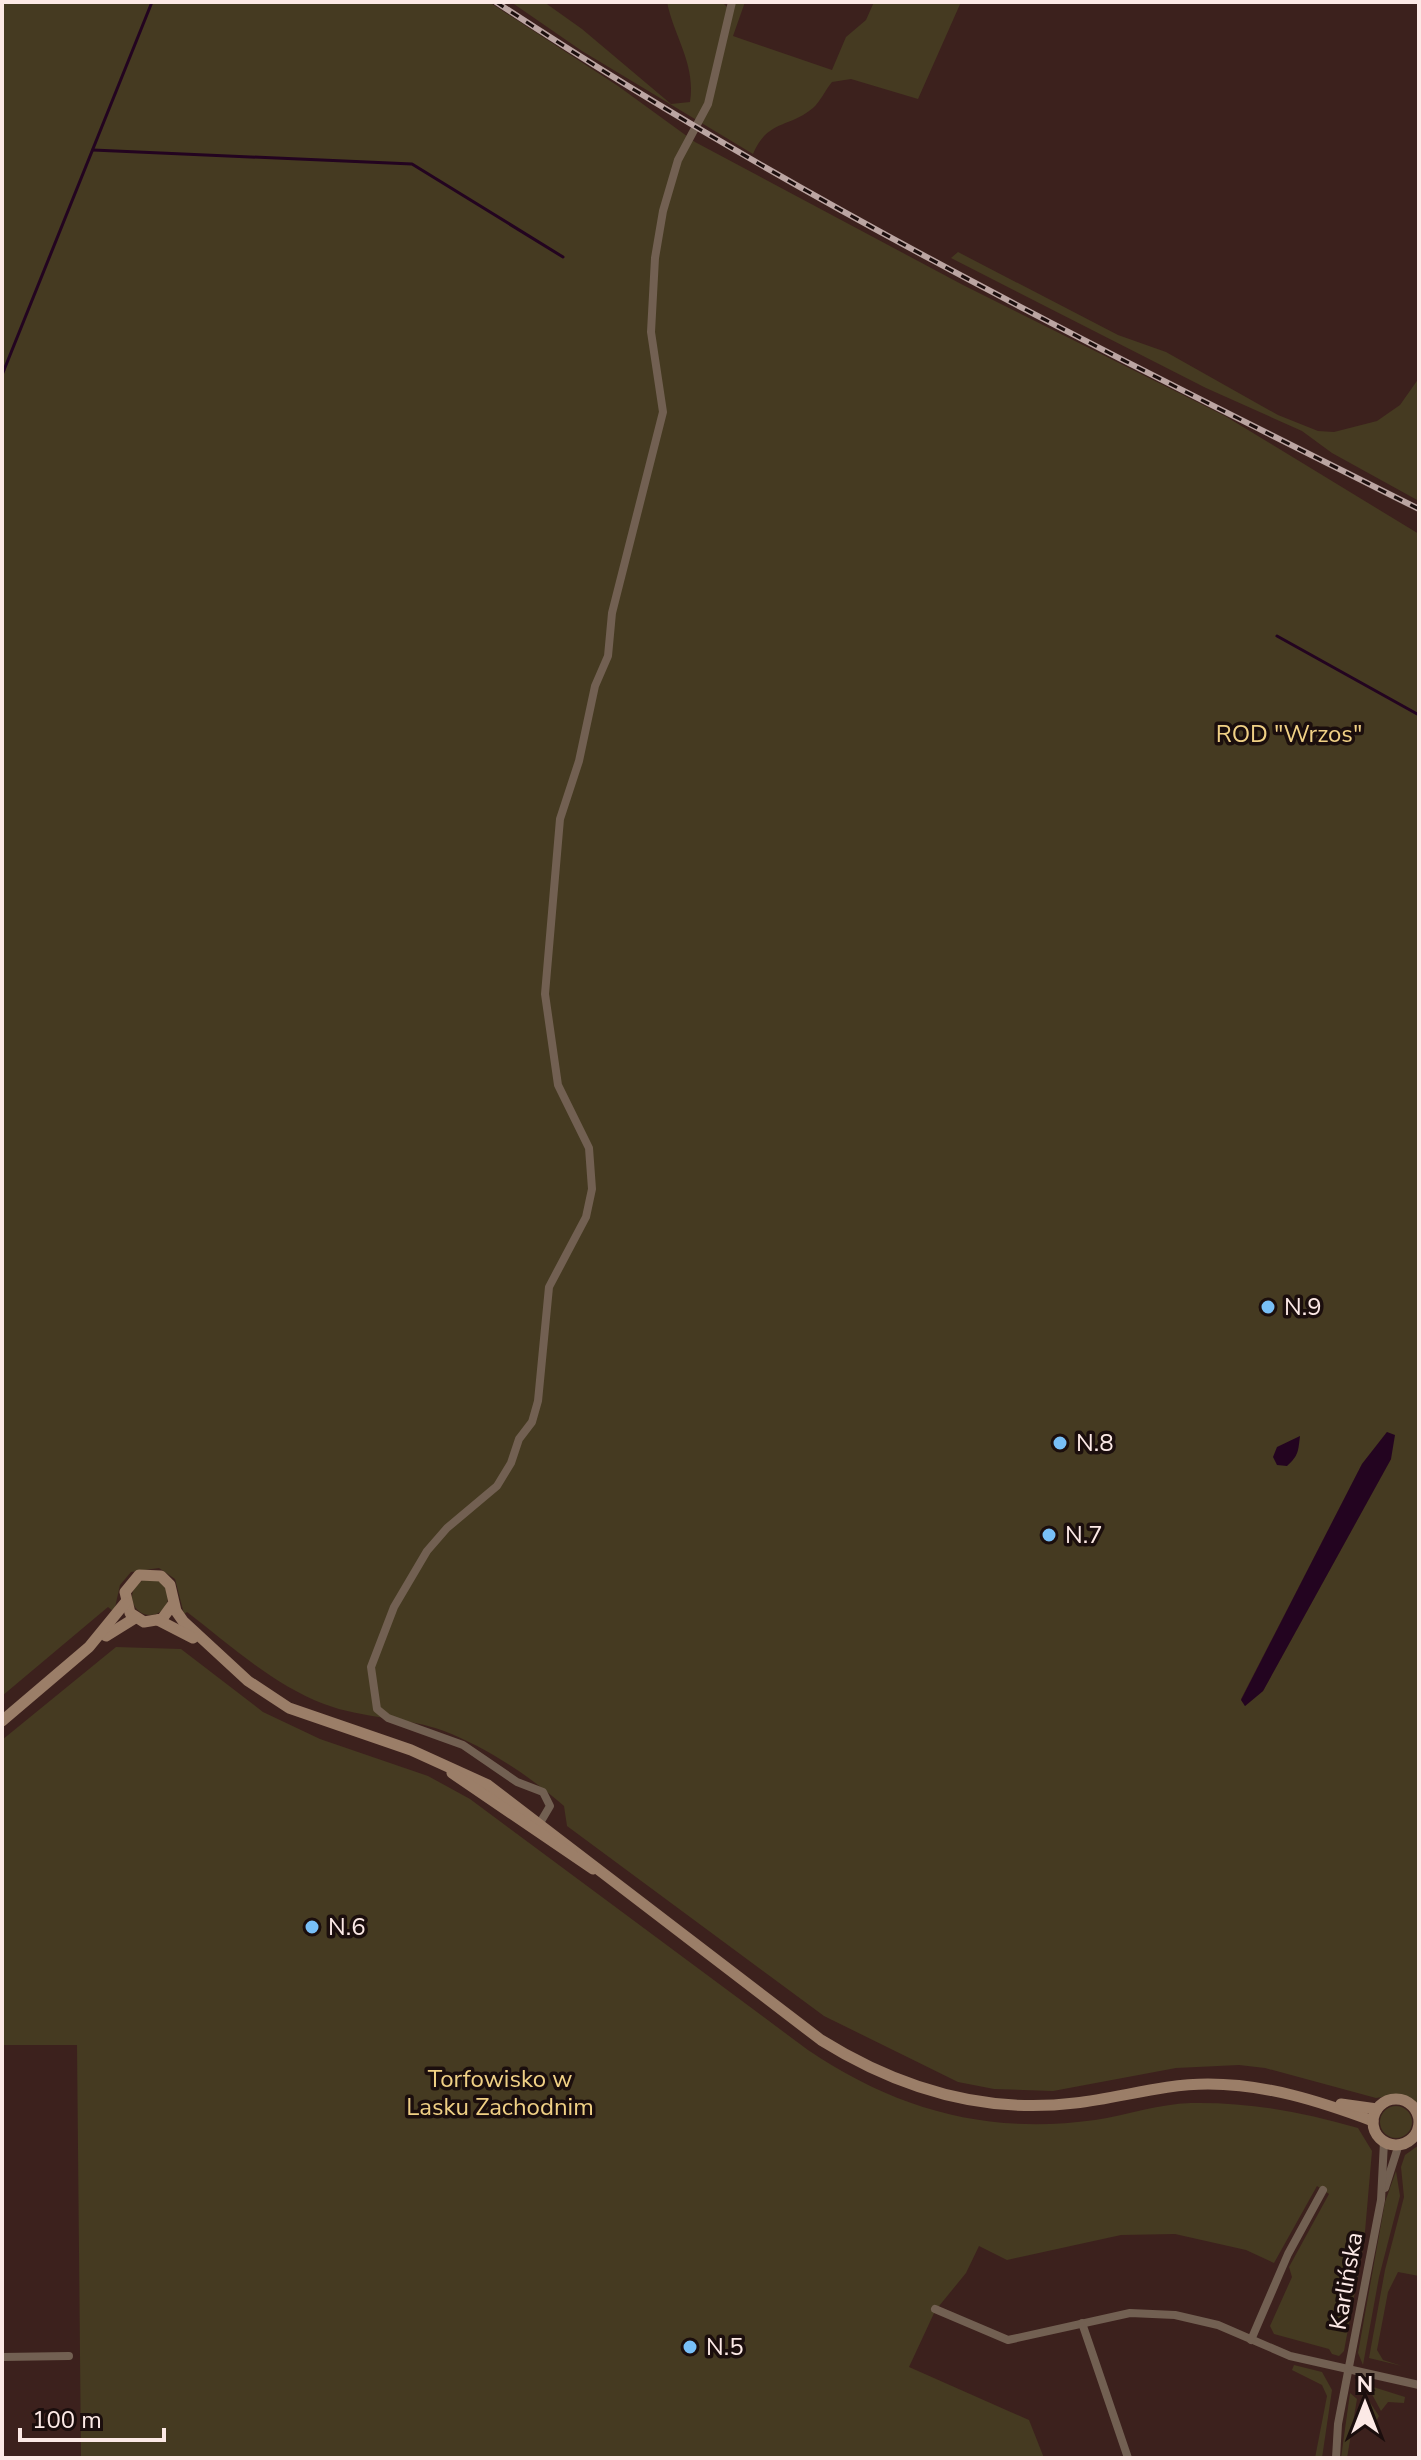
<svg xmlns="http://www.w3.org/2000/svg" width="1421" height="2460" viewBox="0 0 1421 2460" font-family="'Nunito Sans',sans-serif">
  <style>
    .green { fill: #453a21; fill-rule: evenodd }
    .water { fill: #230420 }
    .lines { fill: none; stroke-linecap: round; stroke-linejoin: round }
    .stream { stroke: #230420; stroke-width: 3 }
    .minor { stroke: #726052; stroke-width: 8 }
    .secondary { stroke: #9b7e68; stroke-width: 11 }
    .rail-casing { stroke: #bba5a2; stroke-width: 6 }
    .rail { stroke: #1b0e0d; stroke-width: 3; stroke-dasharray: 9; stroke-linecap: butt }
    .poi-dot { fill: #78bff7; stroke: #1b0e0d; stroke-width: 3 }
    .labels { text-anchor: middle; stroke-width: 7; stroke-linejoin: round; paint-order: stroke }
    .park-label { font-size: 24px; fill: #f0d085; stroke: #1b0e0d }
    .poi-label { font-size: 24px; fill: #fce9e6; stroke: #1b0e0d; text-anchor: start }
    .street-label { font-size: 24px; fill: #fce9e6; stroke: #1b0e0d }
  </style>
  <rect width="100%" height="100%" fill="#3c211d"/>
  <g class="green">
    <path d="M2 2H489L618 86 695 142 963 285 1225 416 1419 534V2106L1401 2094 1376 2098 1265 2068 1239 2065 1176 2068 1053 2091 994 2089 958 2082 824 2016 567 1826 564 1806C531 1777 486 1747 444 1731 407 1717 363 1719 324 1704 272 1684 230 1645 187 1612L184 1614 175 1579 159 1568 131 1572 120 1585 114 1612 108 1607 2 1696ZM1387 1432 1391 1459 1263 1691 1245 1706 1241 1699 1362 1464Z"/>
    <path d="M511 2H544L582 29 671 104 690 102C696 64 674 37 667 2H722L727 7 729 2H745L733 36 832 70 846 37 866 20 874 2H961L918 99 851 79 832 82C825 90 821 101 813 108 789 128 767 120 753 154L582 51Z"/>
    <path d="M958 252 1118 335 1166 352 1278 415 1318 431 1334 432 1377 421 1400 405 1419 378V501L1332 453 1302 431 1206 388 951 258Z"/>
    <circle cx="150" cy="1597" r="18"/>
    <path d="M116 1647 181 1649 263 1712 320 1739 428 1776 470 1799 808 2050C897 2110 988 2135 1095 2120 1127 2115 1158 2104 1191 2103 1249 2102 1302 2112 1358 2128L1372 2151 1364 2243 1344 2351 1339 2356 1332 2354 1329 2349 1274 2334 1270 2326 1292 2277 1289 2267 1329 2194 1317 2186 1274 2263 1246 2250 1175 2234 1121 2235 1007 2260 979 2246 966 2273 935 2311 909 2367 1029 2420 1044 2458H81L77 2045H2V1740Z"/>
    <circle cx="1396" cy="2122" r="16"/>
    <path d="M1419 2145V2276L1398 2272 1388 2292 1377 2350 1383 2360 1402 2366 1369 2358 1385 2270 1404 2197 1401 2167 1405 2155Z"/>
    <path d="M1396 2171 1400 2196 1379 2277 1363 2365 1358 2353 1385 2202Z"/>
    <path d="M1294 2365 1322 2372 1332 2390 1322 2458H1315L1327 2396 1322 2385 1292 2370Z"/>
    <path d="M1367 2385 1405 2397 1404 2403 1388 2402 1381 2411Z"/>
    <path d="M1363 2392 1379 2416 1372 2429 1357 2425Z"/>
    <path d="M1350 2393 1357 2399 1347 2458H1341Z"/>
  </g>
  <g class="water">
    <path d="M1387 1432 1395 1435 1391 1459 1263 1691 1245 1706 1241 1700 1362 1464Z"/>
    <path d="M1300 1436C1298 1451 1299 1455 1287 1466L1277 1465 1273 1457 1277 1447Z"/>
  </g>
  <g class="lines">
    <g class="stream">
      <path d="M93 150 412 164 563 257"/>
      <path d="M2 375 152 2"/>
      <path d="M1277 636 1419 715"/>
    </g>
    <g class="minor">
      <path d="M537 1828 550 1806 543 1792 517 1782 463 1745 388 1718 377 1709 371 1667 394 1607 427 1551 447 1528 497 1486 511 1463 519 1439 532 1422 538 1401 549 1287 586 1217 592 1189 589 1148 558 1085 545 994 560 819 579 761 595 686 608 656 612 613 663 412 651 332 655 258 663 211 678 160 708 104 732 2"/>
      <path d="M1385 2188 1399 2144"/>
      <path d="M935 2309 1008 2340 1130 2313 1175 2315 1218 2325 1290 2356 1419 2385"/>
      <path d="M1082 2323 1128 2458"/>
      <path d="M1251 2340 1288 2254 1323 2190"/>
      <path d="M2 2357 69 2356"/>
      <path d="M1336 2458 1338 2424 1381 2200 1384 2142"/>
    </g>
    <g class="secondary">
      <path d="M173 1604 162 1619 144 1622 130 1613 125 1592 139 1575 161 1576 170 1585 176 1611 183 1621 248 1681 289 1708 411 1750 488 1785 821 2040C898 2088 984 2114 1075 2103 1120 2098 1162 2084 1208 2084 1266 2084 1319 2101 1373 2121"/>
      <path d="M158 1620 193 1638"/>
      <path d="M106 1636 135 1618"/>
      <path d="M2 1721 89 1647 125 1603"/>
      <path d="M452 1773 593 1869"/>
      <circle cx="1396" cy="2122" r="23"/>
      <path d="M1341 2104 1377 2109"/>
    </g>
    <defs>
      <path id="rail" d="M496 2C789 196 1105 352 1419 509"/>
    </defs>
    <use href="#rail" class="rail-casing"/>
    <use href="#rail" class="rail"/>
  </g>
  <g class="poi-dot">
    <circle cx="1268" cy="1307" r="8"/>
    <circle cx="1060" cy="1443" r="8"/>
    <circle cx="1049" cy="1535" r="8"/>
    <circle cx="312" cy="1927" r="8"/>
    <circle cx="690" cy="2347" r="8"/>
  </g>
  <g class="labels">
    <g class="park-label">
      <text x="1289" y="742">ROD "Wrzos"</text>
      <text x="500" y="2087">Torfowisko w<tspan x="500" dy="28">Lasku Zachodnim</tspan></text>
    </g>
    <g class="poi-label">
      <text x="1284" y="1315">N.9</text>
      <text x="1076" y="1451">N.8</text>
      <text x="1065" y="1543">N.7</text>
      <text x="328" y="1935">N.6</text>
      <text x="706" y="2355">N.5</text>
    </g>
    <g class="street-label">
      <text transform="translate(1346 2281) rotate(-80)" y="8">Karlińska</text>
    </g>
  </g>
  <rect width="1421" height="2460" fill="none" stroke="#fce9e6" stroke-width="8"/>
  <g transform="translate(1365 2404)" stroke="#1b0e0d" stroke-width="6" paint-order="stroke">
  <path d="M0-6L14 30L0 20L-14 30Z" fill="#fce9e6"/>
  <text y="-12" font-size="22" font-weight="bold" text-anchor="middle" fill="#fce9e6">N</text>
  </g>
  <path d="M20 2428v12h144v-12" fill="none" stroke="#fce9e6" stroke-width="4"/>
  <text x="32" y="2428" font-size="24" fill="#fce9e6" stroke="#1b0e0d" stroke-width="6" paint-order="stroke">100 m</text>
</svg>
